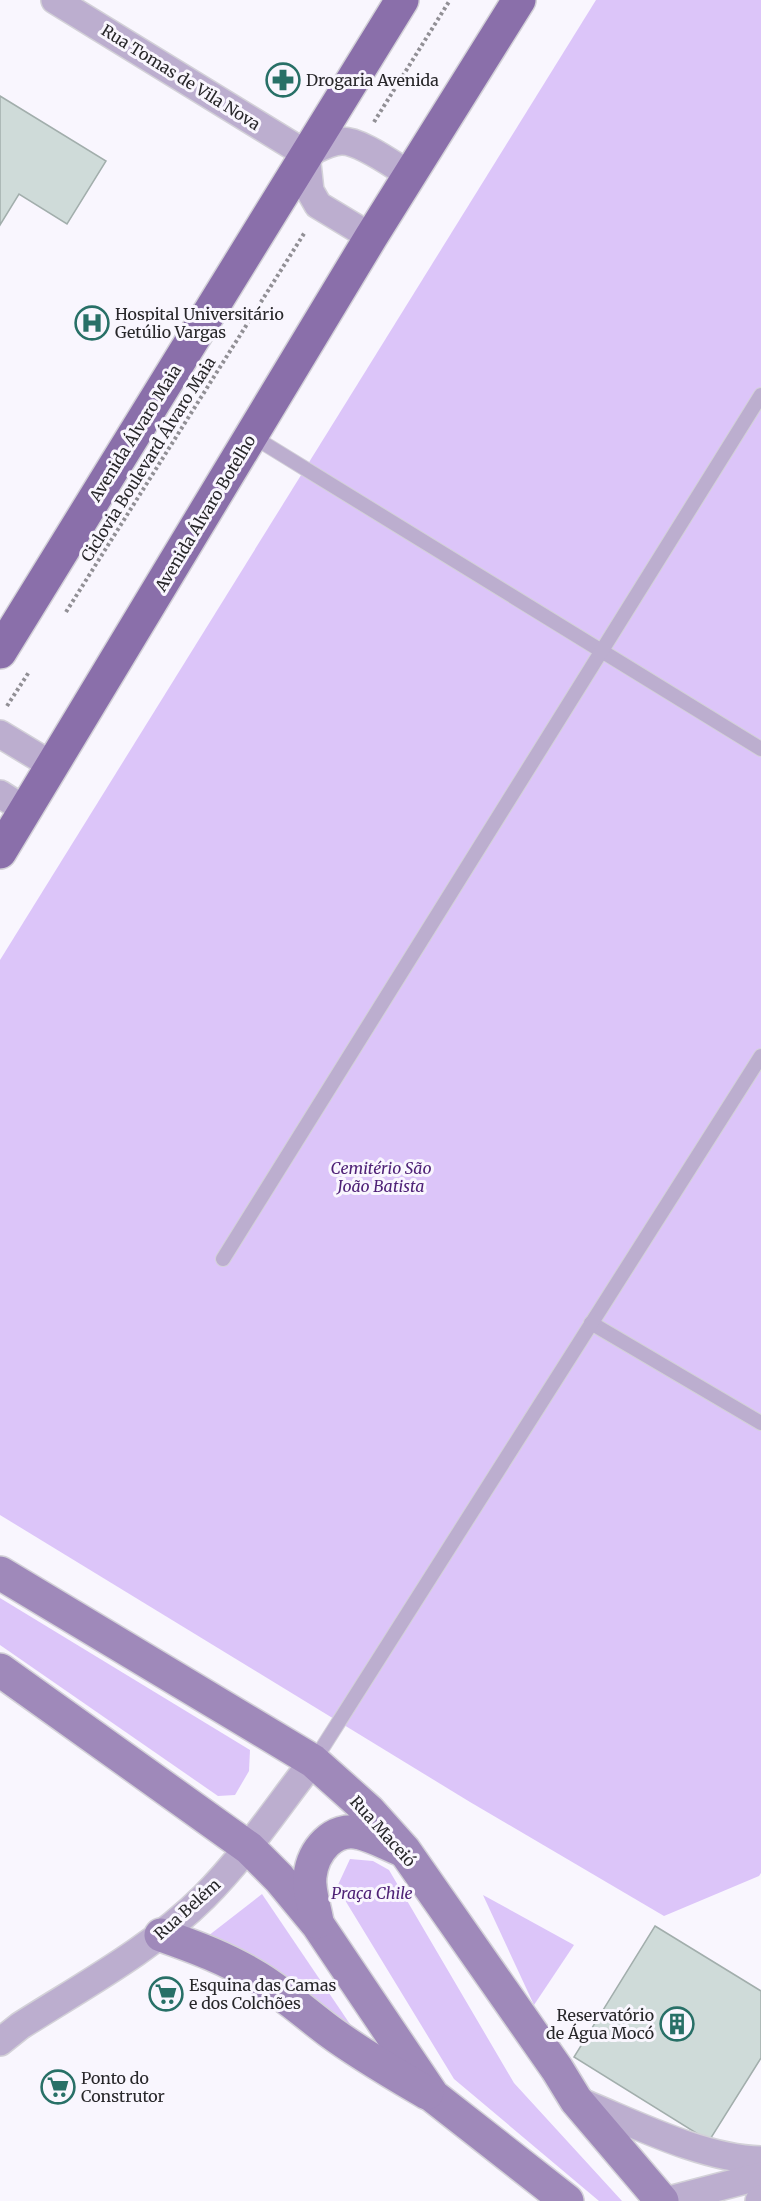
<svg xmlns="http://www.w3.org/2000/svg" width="761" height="2201" viewBox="0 0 761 2201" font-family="Merriweather,serif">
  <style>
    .green { fill: #dcc5f9 }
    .building { fill: #cfdbd9; stroke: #a2aeac; stroke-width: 1.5 }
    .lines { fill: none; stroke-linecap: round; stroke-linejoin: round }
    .lane-casing { stroke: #d3d1d8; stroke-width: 16 }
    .street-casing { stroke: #d3d1d8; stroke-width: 30 }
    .secondary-casing { stroke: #d3d1d8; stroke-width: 36 }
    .primary-casing { stroke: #d3d1d8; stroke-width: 36 }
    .path { stroke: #918f95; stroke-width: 4; stroke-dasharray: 3 3; stroke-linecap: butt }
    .lane { stroke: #bcaecf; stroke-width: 14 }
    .street { stroke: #bcaecf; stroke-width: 27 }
    .secondary { stroke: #9f89ba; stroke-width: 33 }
    .primary { stroke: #8a6faa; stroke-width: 33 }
    .labels { text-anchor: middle; stroke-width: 6; stroke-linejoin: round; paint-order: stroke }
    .street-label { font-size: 16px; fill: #28272a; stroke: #f9f6fe }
    .poi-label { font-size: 16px; fill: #28272a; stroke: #f9f6fe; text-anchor: start }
    .park-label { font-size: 16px; font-style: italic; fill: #4e2176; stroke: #f9f6fe }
  </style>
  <rect width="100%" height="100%" fill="#f9f6fe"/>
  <g class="green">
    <path d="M596 0H761V1873L759 1876 664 1916 470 1802 0 1515V960Z"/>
    <path d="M0 1598 250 1750 249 1771 235 1795 218 1796 0 1645Z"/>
    <path d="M350 1859 373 1861 389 1870 514 2083 622 2201H599L454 2079 337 1887Z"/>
    <path d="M262 1894 356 2033 208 1936Z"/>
    <path d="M483 1895 574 1945 534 2005Z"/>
  </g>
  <g class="building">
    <path d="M0 96 106 161 67 224 19 194 0 225Z"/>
    <path d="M655 1926 761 1991V2058L709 2141 574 2057Z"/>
  </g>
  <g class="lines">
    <defs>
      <g id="lane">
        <path d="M252 436 761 749"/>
        <path d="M223 1259 761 395"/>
        <path d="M591 1323 761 1423"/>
        <path d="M314 1761 761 1056"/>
      </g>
      <g id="street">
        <path d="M55 0 306 154"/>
        <path d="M306 154 310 191 318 205 371 237"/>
        <path d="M306 154C317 149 330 141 342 141 361 141 393 165 410 175"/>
        <path d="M0 734 53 766"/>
        <path d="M0 794 25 810"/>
        <path d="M0 2042 20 2026C81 1987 153 1948 204 1897 245 1856 277 1807 313 1761"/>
        <path d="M576 2100C631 2122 702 2159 761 2160"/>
        <path d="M665 2201 761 2176"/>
        <path d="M759 2201 761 2199"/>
      </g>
      <g id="secondary">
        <path d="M0 1573 313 1761 369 1811 404 1850 557 2069 576 2100 662 2201"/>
        <path d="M0 1670 249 1848 279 1878 318 1925 433 2096 567 2201"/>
        <path d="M317 1922C315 1908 308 1890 310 1876 313 1851 333 1826 360 1833 373 1836 387 1844 400 1849"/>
        <path d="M161 1935C195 1947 228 1959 258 1978 284 1994 305 2013 329 2031 360 2054 393 2073 427 2093"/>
      </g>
      <g id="primary">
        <path d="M0 652 402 0"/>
        <path d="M0 852 371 237 519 0"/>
      </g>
    </defs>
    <use href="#lane" class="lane-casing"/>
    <use href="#street" class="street-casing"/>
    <use href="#secondary" class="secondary-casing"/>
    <use href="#primary" class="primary-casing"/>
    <g class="path">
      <path d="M374 122 450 0"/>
      <path d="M66 612 305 232"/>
      <path d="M7 706 29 672"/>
    </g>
    <use href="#lane" class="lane"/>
    <use href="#street" class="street"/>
    <use href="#secondary" class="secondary"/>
    <use href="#primary" class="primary"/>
  </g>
  <defs>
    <symbol id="pharmacy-ring" viewBox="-11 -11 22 22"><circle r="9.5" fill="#f9f6fe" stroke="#287067" stroke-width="1.5"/><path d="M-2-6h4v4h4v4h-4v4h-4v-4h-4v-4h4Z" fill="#287067"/></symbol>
    <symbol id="hospital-ring" viewBox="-11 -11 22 22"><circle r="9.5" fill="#f9f6fe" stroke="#287067" stroke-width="1.5"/><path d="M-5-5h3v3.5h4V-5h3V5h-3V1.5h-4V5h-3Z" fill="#287067"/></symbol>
    <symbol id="supermarket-ring" viewBox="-11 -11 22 22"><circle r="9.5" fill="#f9f6fe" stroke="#287067" stroke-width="1.5"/><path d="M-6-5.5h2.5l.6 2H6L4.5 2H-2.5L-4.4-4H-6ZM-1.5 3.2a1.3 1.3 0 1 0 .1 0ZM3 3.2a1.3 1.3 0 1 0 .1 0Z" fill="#287067"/></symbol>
    <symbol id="building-ring" viewBox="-11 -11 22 22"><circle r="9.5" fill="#f9f6fe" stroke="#287067" stroke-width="1.5"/><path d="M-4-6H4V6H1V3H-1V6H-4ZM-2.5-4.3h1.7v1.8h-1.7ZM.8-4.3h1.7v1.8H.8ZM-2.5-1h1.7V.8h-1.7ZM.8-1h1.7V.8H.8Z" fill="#287067"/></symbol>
  </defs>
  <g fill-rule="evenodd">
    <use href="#pharmacy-ring" x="264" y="61" width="38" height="38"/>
    <use href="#hospital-ring" x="73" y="304" width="38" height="38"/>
    <use href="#supermarket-ring" x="147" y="1975" width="38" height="38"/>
    <use href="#building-ring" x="658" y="2005" width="38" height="38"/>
    <use href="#supermarket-ring" x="39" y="2068" width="38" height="38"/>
  </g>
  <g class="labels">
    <g class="street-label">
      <text transform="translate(181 77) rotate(32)" y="6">Rua Tomas de Vila Nova</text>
      <text transform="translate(135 433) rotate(-58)" y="6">Avenida Álvaro Maia</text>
      <text transform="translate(148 459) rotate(-58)" y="6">Ciclovia Boulevard Álvaro Maia</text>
      <text transform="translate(205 513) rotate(-59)" y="6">Avenida Álvaro Botelho</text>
      <text transform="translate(383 1831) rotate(48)" y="6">Rua Maceió</text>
      <text transform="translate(187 1909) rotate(-42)" y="6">Rua Belém</text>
    </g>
    <g class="poi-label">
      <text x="306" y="86">Drogaria Avenida</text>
      <text x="115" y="320">Hospital Universitário<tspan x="115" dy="18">Getúlio Vargas</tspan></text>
      <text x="189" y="1991">Esquina das Camas<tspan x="189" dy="18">e dos Colchões</tspan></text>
      <text x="654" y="2021" text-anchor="end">Reservatório<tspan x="654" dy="18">de Água Mocó</tspan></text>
      <text x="81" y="2084">Ponto do<tspan x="81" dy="18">Construtor</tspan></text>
    </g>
    <g class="park-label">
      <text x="381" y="1174">Cemitério São<tspan x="381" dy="18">João Batista</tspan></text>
      <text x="372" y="1899">Praça Chile</text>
    </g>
  </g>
</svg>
